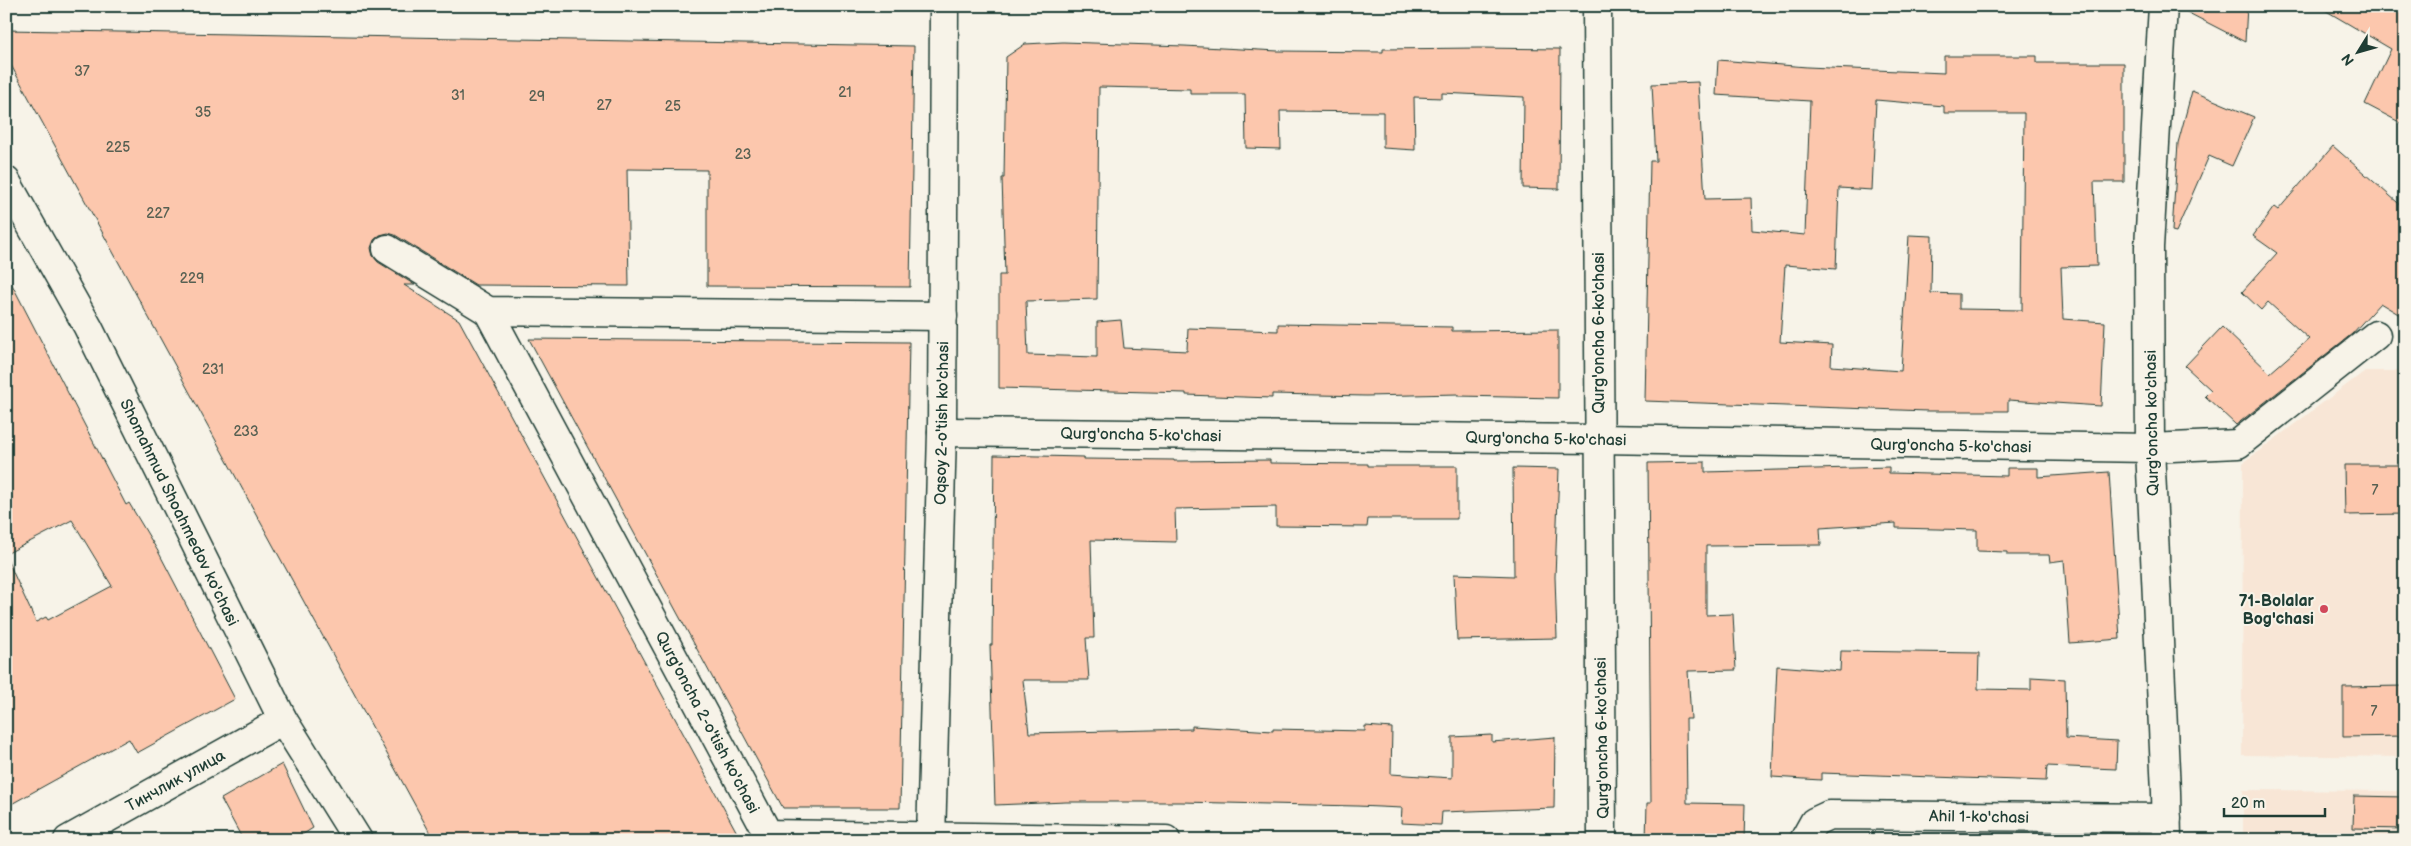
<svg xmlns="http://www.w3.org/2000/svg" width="2411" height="846" viewBox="0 0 2411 846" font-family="'Balsamiq Sans',sans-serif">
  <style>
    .built { fill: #f8e6d6 }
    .building { fill: #fcc7ad; stroke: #1f3d34; fill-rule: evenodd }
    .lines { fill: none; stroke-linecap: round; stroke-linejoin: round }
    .minor-casing { stroke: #1f3d34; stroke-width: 31 }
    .tertiary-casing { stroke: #1f3d34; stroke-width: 31 }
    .minor { stroke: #f7f3e8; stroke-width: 28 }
    .tertiary { stroke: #f7f3e8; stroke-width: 28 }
    .poi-dot { fill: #d1495b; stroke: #f7f3e8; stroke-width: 2 }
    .labels { text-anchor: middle; stroke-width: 4; stroke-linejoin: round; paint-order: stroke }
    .number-label { font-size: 14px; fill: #566052 }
    .street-label { font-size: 16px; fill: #1f3d34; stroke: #f7f3e8 }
    .poi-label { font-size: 16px; font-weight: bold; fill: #1f3d34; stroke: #f7f3e8; text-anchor: end }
  </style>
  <rect width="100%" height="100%" fill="#f7f3e8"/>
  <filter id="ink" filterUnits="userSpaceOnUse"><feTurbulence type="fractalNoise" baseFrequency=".02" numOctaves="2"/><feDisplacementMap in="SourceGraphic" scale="10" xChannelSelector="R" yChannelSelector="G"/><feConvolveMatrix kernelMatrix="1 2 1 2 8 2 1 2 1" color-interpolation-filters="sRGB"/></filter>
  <g filter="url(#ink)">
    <g class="built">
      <path d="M2365 371H2405V757L2242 755 2243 463Z"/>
      <path d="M2243 790 2405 791V840H2243Z"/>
    </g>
    <g class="building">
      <path d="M2179 6H2247L2245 42 2179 8Z"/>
      <path d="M2318 6H2405V125L2365 104 2391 49Z"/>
      <path d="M6 30 914 46 910 287 707 286V170L627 169 629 286 476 285 395 235 388 233 380 235 374 240 371 248 373 256 378 262 415 285H404L459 320 741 840H434L6 56Z"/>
      <path d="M1063 42 1184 46 1278 51 1383 52V49L1478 48 1560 49 1559 189 1523 188 1524 97 1442 93V98L1414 97 1415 150 1383 148V112L1280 111 1281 149 1246 148 1245 94H1190V89L1099 87 1097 299 1026 301 1028 355 1097 357V322L1121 320 1124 348 1187 351 1188 328 1278 331V324L1452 327V331L1558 330V398L1458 396V394L1366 396 1272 394V398L1186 395V393L999 388V275H1005L1002 178H1004L1006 57 1025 44Z"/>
      <path d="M1944 56H2037V63H2124V182H2094L2097 266 2061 267 2063 319 2105 322 2101 406 2008 400V411H1928L1645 401 1650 161H1656L1652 84 1698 82 1705 199 1751 198 1752 230 1805 235 1810 101 1716 95 1718 60 1807 67 1944 73ZM1876 100 1944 106V113H2024L2022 310 1959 309V294L1931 293 1932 236 1909 235 1901 371 1831 366 1832 345 1780 342 1785 265 1836 269 1839 188 1872 190Z"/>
      <path d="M2192 91 2254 117 2232 166 2209 156 2176 232 2172 231 2178 143Z"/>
      <path d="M2333 146 2405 209V318L2380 303 2352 334 2236 425 2205 396 2211 390 2185 366 2222 327 2270 373 2309 339 2268 302 2261 310 2242 292 2277 253 2253 236 2274 207 2278 210Z"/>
      <path d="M6 273 126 505 129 503 159 553 235 699 137 753 129 739 6 807V557L36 622 46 617 48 620 112 586 72 520 6 554Z"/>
      <path d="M529 339 909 342 900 808H783Z"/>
      <path d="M994 455 1084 457V459L1174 460V461L1270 460V463L1368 464V466H1457V519H1368L1367 527 1276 526V507L1175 509 1176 542 1091 540 1094 638H1086L1089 680H1023L1029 733 1192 729V726L1273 731V729L1365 731V726L1392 728 1391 774 1452 778V737L1492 735V742L1555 737 1554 808 1442 812 1441 825 1401 823 1402 808 1357 806 1181 802H1066L995 805 990 645H992Z"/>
      <path d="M1705 462V472L1889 467V473L2007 476V468H2038V477L2109 472 2120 639 2070 643 2064 560 2050 562 2049 555H2007V552L1977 551V530L1896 528V523L1820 528 1821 545 1706 546V615L1733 614 1736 670 1688 671 1691 719H1686L1687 803 1745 804 1744 840H1646L1647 803H1651L1648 463Z"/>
      <path d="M2344 465H2405V514L2345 515Z"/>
      <path d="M1513 468 1559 469 1555 577 1557 638 1457 640 1454 574 1514 576Z"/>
      <path d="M1841 651 1979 653 1978 689 2031 690V677L2065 679 2066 738 2117 741 2116 769 2047 766 2046 781 1821 773V780L1772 777 1777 666 1840 671Z"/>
      <path d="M2405 686V736L2343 737V687Z"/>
      <path d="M282 764 313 828 294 840H243L221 799Z"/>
      <path d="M2354 796 2405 797V829L2353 828Z"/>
    </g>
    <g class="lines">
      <defs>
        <g id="minor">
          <path d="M1597 6 1602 840"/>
          <path d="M6 181 88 327 283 720 358 840"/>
          <path d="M387 249 488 311 943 316"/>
          <path d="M488 311 768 834 1166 840"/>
          <path d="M942 432 1598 439 2150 448 2238 444 2376 335"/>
          <path d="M68 840 283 720"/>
          <path d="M931 840 942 432 944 6"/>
          <path d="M1804 840 1814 822 1829 815 2167 818"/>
        </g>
        <path id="tertiary" d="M2163 6 2149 247 2150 448 2166 792 2167 840"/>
      </defs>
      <use href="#minor" class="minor-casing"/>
      <use href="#tertiary" class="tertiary-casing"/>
      <use href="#minor" class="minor"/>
      <use href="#tertiary" class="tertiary"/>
    </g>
  </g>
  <circle class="poi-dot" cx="2324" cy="609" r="5"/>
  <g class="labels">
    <g class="number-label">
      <text x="82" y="76">37</text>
      <text x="845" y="97">21</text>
      <text x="458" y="100">31</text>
      <text x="537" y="101">29</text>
      <text x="604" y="110">27</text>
      <text x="673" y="111">25</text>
      <text x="203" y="117">35</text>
      <text x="118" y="152">225</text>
      <text x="743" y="159">23</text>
      <text x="158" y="218">227</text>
      <text x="192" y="283">229</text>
      <text x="213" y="374">231</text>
      <text x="246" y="436">233</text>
      <text x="2375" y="495">7</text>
      <text x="2374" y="716">7</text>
    </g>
    <g class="street-label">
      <text transform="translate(1598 333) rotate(-90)" y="6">Qurg'oncha 6-ko'chasi</text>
      <text transform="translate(941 423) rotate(-89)" y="6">Oqsoy 2-o'tish ko'chasi</text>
      <text transform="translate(2151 423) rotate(-91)" y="6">Qurg'oncha ko'chasi</text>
      <text transform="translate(1141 434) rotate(1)" y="6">Qurg'oncha 5-ko'chasi</text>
      <text transform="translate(1546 438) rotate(1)" y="6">Qurg'oncha 5-ko'chasi</text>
      <text transform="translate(1951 445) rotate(1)" y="6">Qurg'oncha 5-ko'chasi</text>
      <text transform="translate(180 512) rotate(64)" y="6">Shomahmud Shoahmedov ko'chasi</text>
      <text transform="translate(708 722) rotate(62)" y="6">Qurg'oncha 2-o'tish ko'chasi</text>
      <text transform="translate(1601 738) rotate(-91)" y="6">Qurg'oncha 6-ko'chasi</text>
      <text transform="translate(175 780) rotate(-29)" y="6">Тинчлик улица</text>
      <text transform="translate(1979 816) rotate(1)" y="6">Ahil 1-ko'chasi</text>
    </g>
    <g class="poi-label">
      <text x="2314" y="606">71-Bolalar<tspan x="2314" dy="18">Bog'chasi</tspan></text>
    </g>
  </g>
  <rect width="2411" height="846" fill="none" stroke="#f7f3e8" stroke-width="25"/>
  <rect x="12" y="12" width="2386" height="821" fill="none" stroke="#1f3d34" stroke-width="2" filter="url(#ink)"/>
  <g transform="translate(2358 52) rotate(233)" stroke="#f7f3e8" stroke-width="4" paint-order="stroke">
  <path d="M0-4L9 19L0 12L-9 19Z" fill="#1f3d34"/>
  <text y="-8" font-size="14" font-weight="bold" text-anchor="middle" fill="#1f3d34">N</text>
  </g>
  <path d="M2224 808v8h101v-8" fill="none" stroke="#1f3d34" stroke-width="2.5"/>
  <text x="2231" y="808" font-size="15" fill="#1f3d34" stroke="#f7f3e8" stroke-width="4" paint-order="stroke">20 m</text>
</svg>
